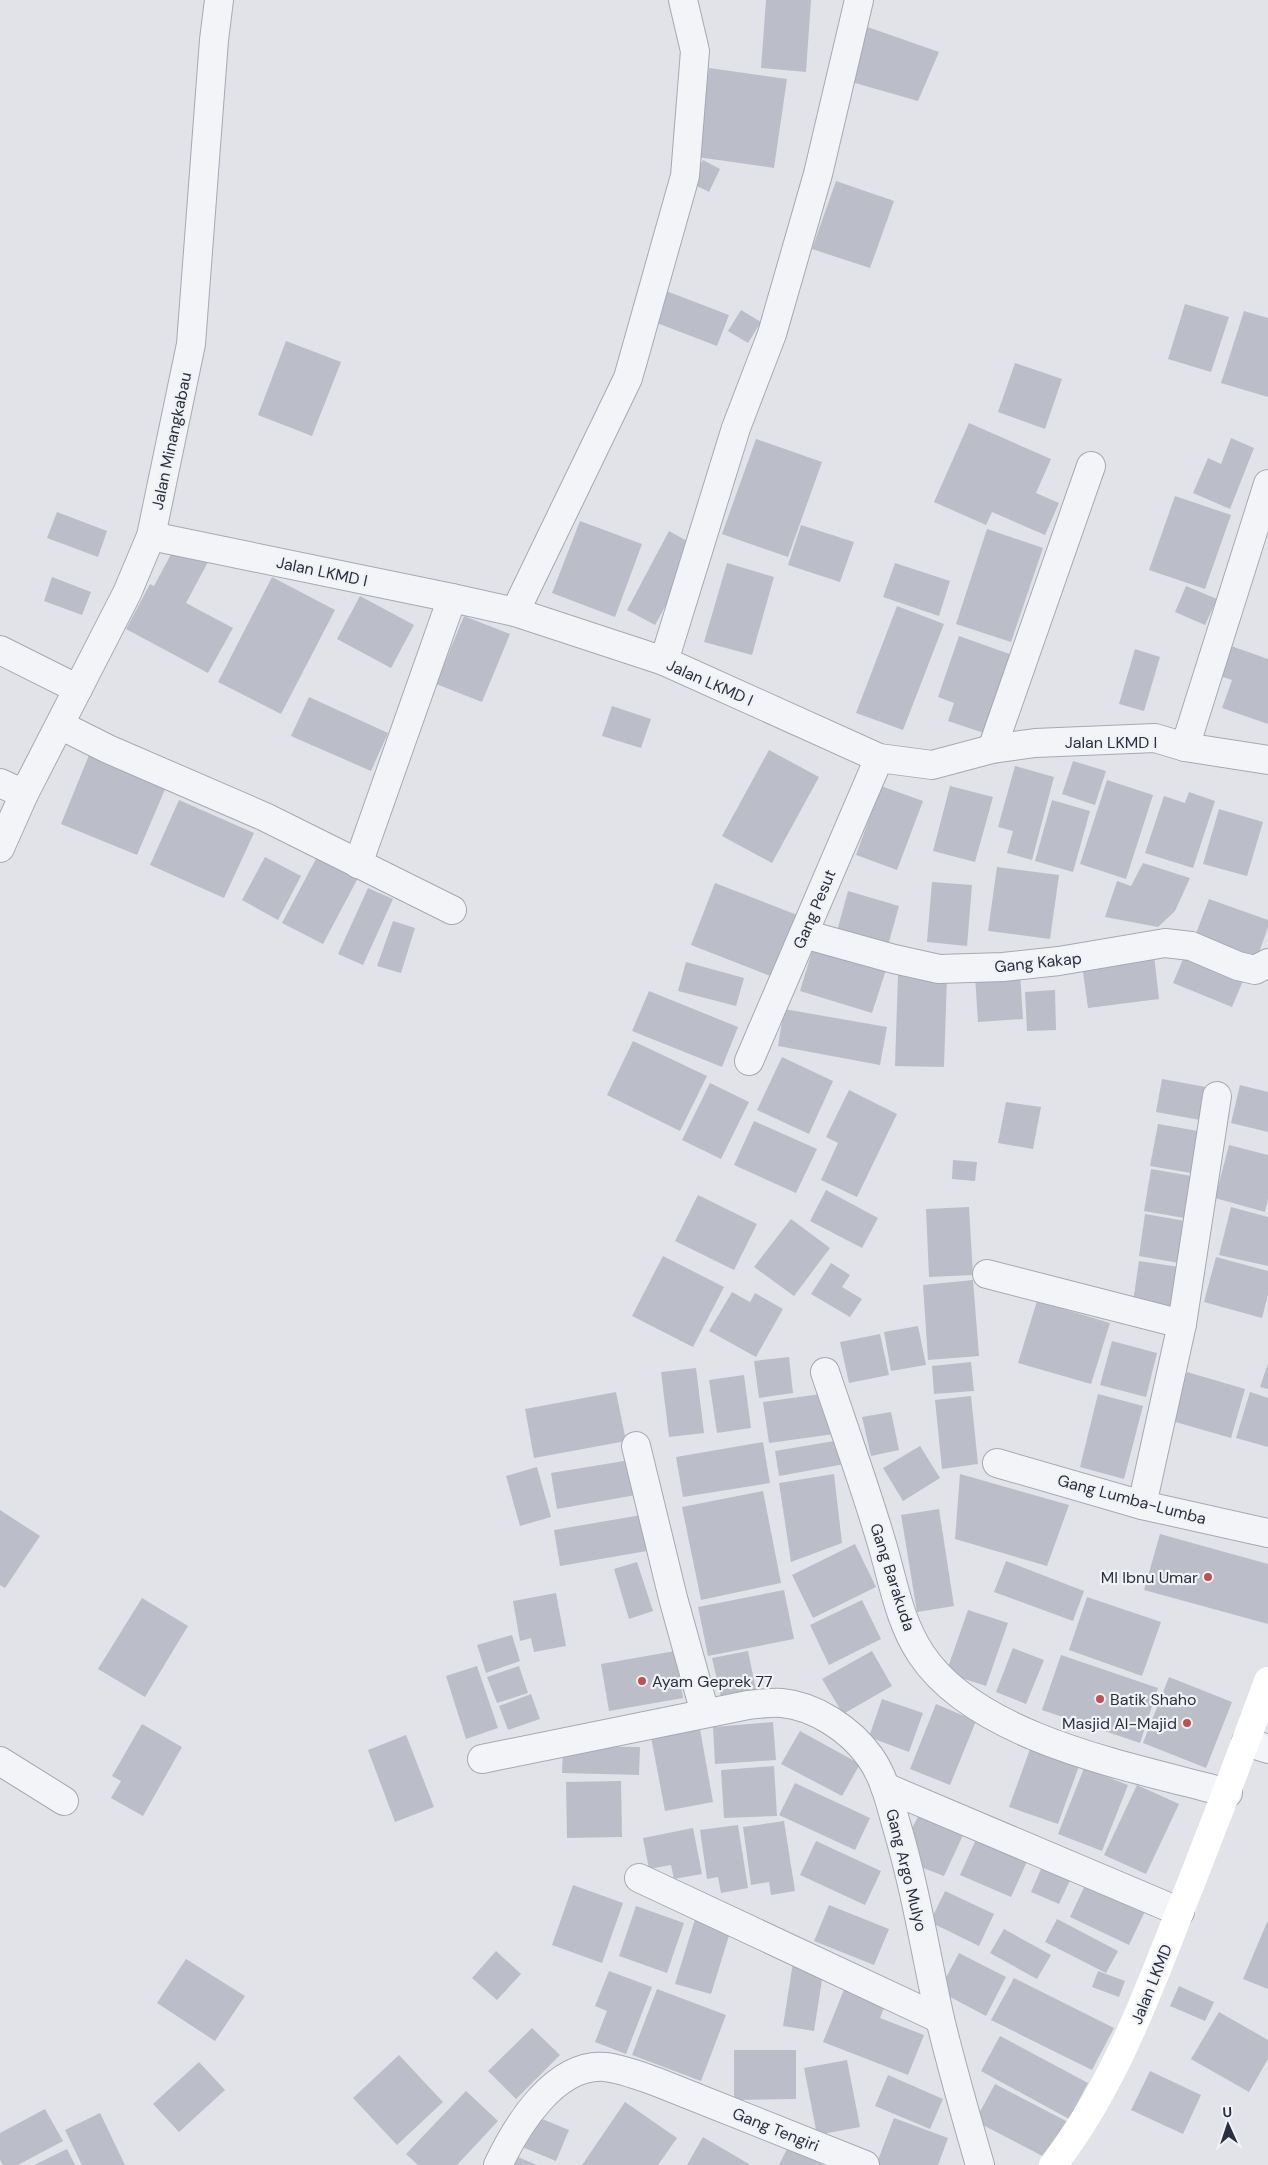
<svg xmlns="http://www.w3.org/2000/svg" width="1268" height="2165" viewBox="0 0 1268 2165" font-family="'DM Sans',sans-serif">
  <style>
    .building { fill: #bbbec8 }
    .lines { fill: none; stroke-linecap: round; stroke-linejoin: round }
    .street-casing { stroke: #a6a9b2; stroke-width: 30 }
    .street { stroke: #f3f4f7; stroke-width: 28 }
    .secondary { stroke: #fff; stroke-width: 28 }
    .poi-dot { fill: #c54e51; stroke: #f0f2f6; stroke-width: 2 }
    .labels { text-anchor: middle; stroke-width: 4.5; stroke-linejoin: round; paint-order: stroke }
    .street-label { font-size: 16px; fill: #2a2f3f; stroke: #f0f2f6 }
    .poi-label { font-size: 16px; fill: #2a2f3f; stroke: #f0f2f6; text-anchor: end }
  </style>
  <rect width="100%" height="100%" fill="#e1e3e8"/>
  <g class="building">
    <path d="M766 0H811L806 72 761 68Z"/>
    <path d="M859 24 939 52 918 101 848 81Z"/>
    <path d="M709 68 787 79 774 168 697 157Z"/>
    <path d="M703 160 720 169 709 192 691 183Z"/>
    <path d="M836 181 894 201 870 268 812 249Z"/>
    <path d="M661 289 729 315 717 346 649 320Z"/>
    <path d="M1185 304 1229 317 1211 372 1168 359Z"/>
    <path d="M741 310 761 322 748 343 728 331Z"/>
    <path d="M1244 311 1268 318V397L1221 383Z"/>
    <path d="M286 341 341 362 312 436 258 415Z"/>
    <path d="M1015 363 1062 379 1045 429 998 412Z"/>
    <path d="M969 423 1051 459 1036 493 1059 503 1045 535 992 512 986 525 934 502Z"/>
    <path d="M1231 438 1254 448 1230 509 1193 493 1208 458 1221 464Z"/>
    <path d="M756 439 822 462 788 557 722 534Z"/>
    <path d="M1175 496 1231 515 1205 589 1149 570Z"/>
    <path d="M57 512 107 531 98 557 47 538Z"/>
    <path d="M580 521 642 544 615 617 552 593Z"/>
    <path d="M801 525 854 542 840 582 788 565Z"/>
    <path d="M987 529 1043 548 1011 642 956 624Z"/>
    <path d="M669 531 698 547 655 625 627 610Z"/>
    <path d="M176 545 208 562 186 603 233 628 208 673 126 629 150 584 154 586Z"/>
    <path d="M727 563 774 577 752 655 704 642Z"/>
    <path d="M895 563 950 581 939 616 883 597Z"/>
    <path d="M52 577 91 592 82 615 44 601Z"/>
    <path d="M272 577 335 610 281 714 218 682Z"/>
    <path d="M1186 586 1217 599 1205 625 1175 612Z"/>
    <path d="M360 596 414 625 391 668 337 639Z"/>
    <path d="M897 606 944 624 903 730 856 713Z"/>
    <path d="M464 616 510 634 482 702 436 684Z"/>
    <path d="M959 636 1015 656 987 734 948 721 954 703 938 697Z"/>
    <path d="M1231 646 1268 659V724L1222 708 1232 680 1220 676Z"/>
    <path d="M1135 649 1160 657 1144 711 1119 704Z"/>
    <path d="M309 697 388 733 371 771 291 736Z"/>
    <path d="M612 706 651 719 641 748 602 736Z"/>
    <path d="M769 750 819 777 772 863 722 836Z"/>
    <path d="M89 755 166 787 137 855 61 824Z"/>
    <path d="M1073 761 1106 771 1095 805 1062 794Z"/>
    <path d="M1015 766 1054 777 1032 860 1007 853 1013 831 998 827Z"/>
    <path d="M1107 780 1153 795 1126 879 1080 864Z"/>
    <path d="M881 786 923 801 897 870 856 855Z"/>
    <path d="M950 786 993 797 975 862 933 851Z"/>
    <path d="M1189 792 1215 801 1193 868 1145 853 1164 796 1185 803Z"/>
    <path d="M179 800 254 833 224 898 150 865Z"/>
    <path d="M1052 800 1090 811 1073 872 1035 861Z"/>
    <path d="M1219 809 1263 822 1247 876 1203 864Z"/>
    <path d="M318 855 359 876 323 944 282 923Z"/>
    <path d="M265 857 301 876 278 920 242 900Z"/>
    <path d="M1143 863 1190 878 1175 911 1158 927 1105 917 1117 881 1131 886Z"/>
    <path d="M997 867 1059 875 1050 939 988 931Z"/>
    <path d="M932 882 972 885 967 946 927 942Z"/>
    <path d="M715 883 797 915 773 977 691 945Z"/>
    <path d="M368 888 393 899 363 965 338 954Z"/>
    <path d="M848 891 899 906 887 949 836 935Z"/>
    <path d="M1209 899 1268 920V927L1254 967 1192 944Z"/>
    <path d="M393 921 415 928 401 973 377 966Z"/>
    <path d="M813 948 886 970 872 1013 800 991Z"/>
    <path d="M1186 952 1245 976 1232 1007 1173 983Z"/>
    <path d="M1154 955 1159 999 1088 1008 1082 965Z"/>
    <path d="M686 962 744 978 736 1006 678 991Z"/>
    <path d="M1020 973 1023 1019 978 1022 975 976Z"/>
    <path d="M898 975 947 978 944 1067 895 1066Z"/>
    <path d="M1055 990 1056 1030 1027 1031 1025 992Z"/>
    <path d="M649 991 738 1027 722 1067 632 1031Z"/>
    <path d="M784 1009 887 1027 880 1065 778 1046Z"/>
    <path d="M633 1041 707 1076 680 1131 607 1095Z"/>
    <path d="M782 1057 833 1081 809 1134 757 1110Z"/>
    <path d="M1162 1079 1206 1087 1200 1120 1156 1112Z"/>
    <path d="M710 1083 749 1102 721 1159 682 1140Z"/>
    <path d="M1240 1085 1268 1092V1132L1231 1123Z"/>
    <path d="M849 1090 897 1114 857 1197 821 1180 838 1143 826 1137Z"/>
    <path d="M1006 1102 1041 1107 1033 1149 998 1143Z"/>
    <path d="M754 1121 817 1149 796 1193 734 1165Z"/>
    <path d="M1158 1124 1198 1131 1191 1173 1150 1166Z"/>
    <path d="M1229 1145 1268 1155V1199L1265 1212 1215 1198Z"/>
    <path d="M953 1160 977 1162 975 1181 952 1179Z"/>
    <path d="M1151 1169 1191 1176 1184 1218 1144 1211Z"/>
    <path d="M826 1190 878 1218 862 1248 810 1221Z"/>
    <path d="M698 1195 757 1224 734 1270 675 1241Z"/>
    <path d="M969 1207 973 1275 929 1277 926 1209Z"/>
    <path d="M1231 1207 1268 1217V1266L1219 1255Z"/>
    <path d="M1145 1214 1185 1221 1179 1263 1139 1256Z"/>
    <path d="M791 1219 830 1248 794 1296 754 1267Z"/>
    <path d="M663 1256 724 1287 693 1347 632 1316Z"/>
    <path d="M1216 1257 1268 1271V1295L1262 1318 1204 1302Z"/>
    <path d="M1139 1261 1179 1267 1173 1309 1133 1302Z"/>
    <path d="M831 1263 850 1275 842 1287 862 1299 850 1317 811 1294Z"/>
    <path d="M973 1280 979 1356 928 1360 923 1285Z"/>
    <path d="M732 1292 750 1302 755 1293 783 1309 756 1357 709 1331Z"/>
    <path d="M1037 1301 1110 1323 1091 1384 1018 1363Z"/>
    <path d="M918 1326 926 1365 891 1371 884 1332Z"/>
    <path d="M880 1334 889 1375 849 1383 840 1342Z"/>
    <path d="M1112 1341 1157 1353 1146 1397 1100 1385Z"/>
    <path d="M789 1357 793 1393 759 1398 754 1361Z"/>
    <path d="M971 1362 974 1391 934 1394 932 1366Z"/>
    <path d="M1268 1363V1389L1260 1387Z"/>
    <path d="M696 1368 704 1433 669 1437 661 1372Z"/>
    <path d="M1187 1372 1245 1389 1231 1438 1172 1421Z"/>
    <path d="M744 1375 751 1428 717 1433 709 1380Z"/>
    <path d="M616 1392 626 1441 534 1458 525 1409Z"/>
    <path d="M1250 1392 1268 1398V1447L1236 1438Z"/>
    <path d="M828 1393 834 1434 769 1443 763 1402Z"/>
    <path d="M1098 1394 1143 1406 1124 1479 1080 1467Z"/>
    <path d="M971 1396 978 1464 942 1469 935 1400Z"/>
    <path d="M891 1412 899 1450 871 1456 862 1417Z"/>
    <path d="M846 1439 850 1463 779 1476 775 1451Z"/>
    <path d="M763 1442 770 1483 683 1497 676 1457Z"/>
    <path d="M920 1446 940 1478 903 1501 883 1468Z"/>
    <path d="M630 1460 636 1495 557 1509 551 1473Z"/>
    <path d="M537 1467 551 1517 520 1526 506 1476Z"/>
    <path d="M834 1474 842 1543 791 1562 779 1483Z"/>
    <path d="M960 1474 1069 1505 1047 1566 955 1539Z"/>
    <path d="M763 1491 781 1583 701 1600 682 1507Z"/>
    <path d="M939 1509 954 1606 917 1612 901 1515Z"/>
    <path d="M0 1510 40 1536 5 1588 0 1585Z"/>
    <path d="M647 1514 653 1550 560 1566 554 1530Z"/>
    <path d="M1160 1534 1268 1564V1624L1144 1590Z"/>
    <path d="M855 1544 876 1587 813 1618 792 1575Z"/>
    <path d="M1006 1561 1084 1591 1073 1621 994 1592Z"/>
    <path d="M637 1562 653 1611 629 1619 614 1569Z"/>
    <path d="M784 1590 794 1639 708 1656 698 1607Z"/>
    <path d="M556 1593 566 1646 534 1652 531 1638 520 1641 513 1601Z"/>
    <path d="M1087 1597 1161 1622 1142 1676 1069 1650Z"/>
    <path d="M142 1598 188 1626 145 1697 98 1669Z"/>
    <path d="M862 1600 881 1639 829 1665 810 1625Z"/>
    <path d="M968 1610 1008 1623 986 1686 946 1673Z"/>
    <path d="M512 1635 520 1661 486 1673 477 1645Z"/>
    <path d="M1013 1648 1044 1660 1026 1704 996 1692Z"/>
    <path d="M675 1651 683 1698 609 1711 601 1664Z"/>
    <path d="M748 1651 756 1690 721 1697 712 1658Z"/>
    <path d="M872 1651 892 1686 843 1714 822 1679Z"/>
    <path d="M1061 1655 1158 1688 1140 1743 1042 1710Z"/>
    <path d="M477 1666 498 1728 466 1739 446 1676Z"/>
    <path d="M519 1666 528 1693 497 1703 487 1677Z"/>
    <path d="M1169 1677 1232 1702 1206 1768 1143 1743Z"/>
    <path d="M531 1694 540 1719 508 1730 499 1706Z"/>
    <path d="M882 1699 923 1713 909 1752 869 1737Z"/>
    <path d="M936 1704 976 1721 950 1785 910 1769Z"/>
    <path d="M773 1722 776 1760 715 1764 713 1727Z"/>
    <path d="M142 1724 182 1747 143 1816 111 1798 121 1781 112 1776Z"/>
    <path d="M700 1729 713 1802 665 1811 651 1737Z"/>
    <path d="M800 1731 860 1764 842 1796 781 1764Z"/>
    <path d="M406 1735 434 1807 395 1822 368 1750Z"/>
    <path d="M1033 1741 1082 1758 1058 1824 1009 1807Z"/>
    <path d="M563 1746 640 1747 639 1775 562 1773Z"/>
    <path d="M774 1766 777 1816 724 1818 721 1770Z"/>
    <path d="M1084 1768 1128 1785 1102 1851 1058 1834Z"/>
    <path d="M621 1781 622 1837 567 1838 566 1782Z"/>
    <path d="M795 1783 870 1818 855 1850 779 1815Z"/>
    <path d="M1137 1785 1179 1804 1146 1874 1104 1855Z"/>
    <path d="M919 1815 964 1833 944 1876 918 1866 909 1834Z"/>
    <path d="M784 1821 795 1891 771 1895 769 1882 751 1885 743 1827Z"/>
    <path d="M738 1825 748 1888 721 1893 718 1877 707 1879 700 1830Z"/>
    <path d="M693 1828 702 1874 674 1879 671 1865 649 1869 643 1838Z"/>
    <path d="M978 1835 1029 1857 1011 1897 960 1875Z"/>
    <path d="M816 1841 881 1871 865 1905 800 1875Z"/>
    <path d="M1044 1862 1073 1874 1059 1904 1031 1892Z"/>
    <path d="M1088 1879 1147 1907 1129 1945 1070 1917Z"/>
    <path d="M573 1885 623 1903 602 1963 552 1945Z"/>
    <path d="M945 1891 994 1914 979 1946 930 1922Z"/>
    <path d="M829 1905 889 1929 874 1965 814 1941Z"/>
    <path d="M636 1906 684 1923 667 1973 619 1956Z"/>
    <path d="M696 1916 732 1926 711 1994 675 1984Z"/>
    <path d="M1057 1919 1118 1951 1106 1973 1045 1942Z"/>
    <path d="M1268 1920V1989L1243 1979Z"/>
    <path d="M1004 1929 1051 1955 1037 1979 990 1953Z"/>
    <path d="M496 1951 521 1974 497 2000 472 1978Z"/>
    <path d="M959 1953 1006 1977 986 2016 939 1991Z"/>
    <path d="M186 1959 245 1996 215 2041 157 2003Z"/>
    <path d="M793 1962 824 1967 814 2031 783 2026Z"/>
    <path d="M609 1971 652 1987 626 2054 595 2042 607 2011 595 2006Z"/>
    <path d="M1098 1971 1125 1981 1119 1997 1092 1987Z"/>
    <path d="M1014 1978 1114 2028 1092 2070 991 2020Z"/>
    <path d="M847 1982 888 1998 880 2018 924 2035 908 2075 823 2042Z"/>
    <path d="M1179 1986 1214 2002 1205 2021 1170 2006Z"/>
    <path d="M657 1989 726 2015 701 2081 632 2055Z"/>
    <path d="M1219 2012 1268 2040V2059L1249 2092 1191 2059Z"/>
    <path d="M532 2028 560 2055 516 2099 488 2071Z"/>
    <path d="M1000 2036 1088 2083 1069 2119 981 2071Z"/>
    <path d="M734 2050H796V2099L734 2100Z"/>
    <path d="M399 2055 443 2102 397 2145 353 2098Z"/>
    <path d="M847 2060 860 2127 817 2135 804 2068Z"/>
    <path d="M199 2062 225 2090 179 2132 153 2104Z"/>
    <path d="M1150 2071 1201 2095 1183 2134 1131 2110Z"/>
    <path d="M888 2075 943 2099 930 2129 875 2106Z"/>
    <path d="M995 2084 1070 2123 1050 2160 975 2121Z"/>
    <path d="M466 2091 498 2121 457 2165H418L406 2154Z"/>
    <path d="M625 2102 677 2138 658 2165H582Z"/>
    <path d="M45 2109 63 2141 18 2165H3L0 2160V2133Z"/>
    <path d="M100 2113 125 2165H82L65 2130Z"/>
    <path d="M535 2116 569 2130 556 2161 522 2147Z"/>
    <path d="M894 2118 948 2138 938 2165H876Z"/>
    <path d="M703 2137 749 2164 748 2165H687Z"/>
    <path d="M788 2147 823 2165H779Z"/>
    <path d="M67 2149 75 2165H34Z"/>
    <path d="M513 2155 537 2165H508Z"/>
  </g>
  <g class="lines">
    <defs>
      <g id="street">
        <path d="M151 536 452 598 515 612 664 661 879 758 932 765 992 749 1035 743 1155 738 1185 747 1268 760"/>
        <path d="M515 612 628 378 685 176 695 51 683 0"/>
        <path d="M0 650 78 689"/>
        <path d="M664 661 736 428 772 334 818 174 859 0"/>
        <path d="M60 725 108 749 265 817 452 910"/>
        <path d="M1185 747 1268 484"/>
        <path d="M992 749 1091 466"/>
        <path d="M0 783 24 794"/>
        <path d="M0 848 24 794 127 593 151 536 191 344 214 40 219 0"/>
        <path d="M358 864 452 598"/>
        <path d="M804 934 894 959 939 969 1003 967 1059 961 1165 943 1191 946 1238 966 1255 970 1268 963"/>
        <path d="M749 1061 879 758"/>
        <path d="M987 1274 1182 1324 1142 1505"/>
        <path d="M1182 1324 1217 1096"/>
        <path d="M825 1372C844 1429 865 1486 882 1544 893 1581 899 1621 921 1654 978 1740 1133 1767 1228 1793"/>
        <path d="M636 1446 673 1598 705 1713"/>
        <path d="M997 1463 1142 1505 1268 1533"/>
        <path d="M1246 1742 1268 1749"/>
        <path d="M482 1759 748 1705C759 1704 771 1702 782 1703 815 1706 851 1730 870 1757 885 1778 890 1803 897 1827 916 1891 926 1955 940 2019 952 2068 966 2117 980 2165"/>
        <path d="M0 1761 64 1801"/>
        <path d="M885 1787 1180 1912"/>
        <path d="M639 1878 940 2019"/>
        <path d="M498 2165C517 2125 555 2063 605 2067 623 2069 640 2076 657 2082L865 2165"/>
      </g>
    </defs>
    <use href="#street" class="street-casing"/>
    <use href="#street" class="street"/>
    <path class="secondary" d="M1053 2165C1112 2089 1145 2000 1180 1911 1210 1835 1240 1758 1268 1681"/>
  </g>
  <g class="poi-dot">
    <circle cx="1208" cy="1577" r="5"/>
    <circle cx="642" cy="1681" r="5"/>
    <circle cx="1100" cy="1699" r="5"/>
    <circle cx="1187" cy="1723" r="5"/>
  </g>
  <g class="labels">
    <g class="street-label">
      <text transform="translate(171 441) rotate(-78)" y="6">Jalan Minangkabau</text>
      <text transform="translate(322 571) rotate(12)" y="6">Jalan LKMD I</text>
      <text transform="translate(710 682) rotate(24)" y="6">Jalan LKMD I</text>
      <text x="1111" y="748">Jalan LKMD I</text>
      <text transform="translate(814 909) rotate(-67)" y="6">Gang Pesut</text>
      <text transform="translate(1038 962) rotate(-6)" y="6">Gang Kakap</text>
      <text transform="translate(1132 1499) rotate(15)" y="6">Gang Lumba-Lumba</text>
      <text transform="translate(893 1577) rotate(72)" y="6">Gang Barakuda</text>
      <text transform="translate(907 1870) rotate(76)" y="6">Gang Argo Mulyo</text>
      <text transform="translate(1151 1984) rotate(-68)" y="6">Jalan LKMD</text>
      <text transform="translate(776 2129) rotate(22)" y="6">Gang Tengiri</text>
    </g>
    <g class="poi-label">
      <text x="1198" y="1583">MI Ibnu Umar</text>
      <text x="652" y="1687" text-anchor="start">Ayam Geprek 77</text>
      <text x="1110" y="1705" text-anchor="start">Batik Shaho</text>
      <text x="1177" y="1729">Masjid Al-Majid</text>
    </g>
  </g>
  <g transform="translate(1228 2125) rotate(357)" stroke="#f0f2f6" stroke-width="4" paint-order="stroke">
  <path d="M0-4L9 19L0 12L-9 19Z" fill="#2a2f3f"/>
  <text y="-8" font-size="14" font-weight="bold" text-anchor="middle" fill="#2a2f3f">U</text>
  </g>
</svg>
